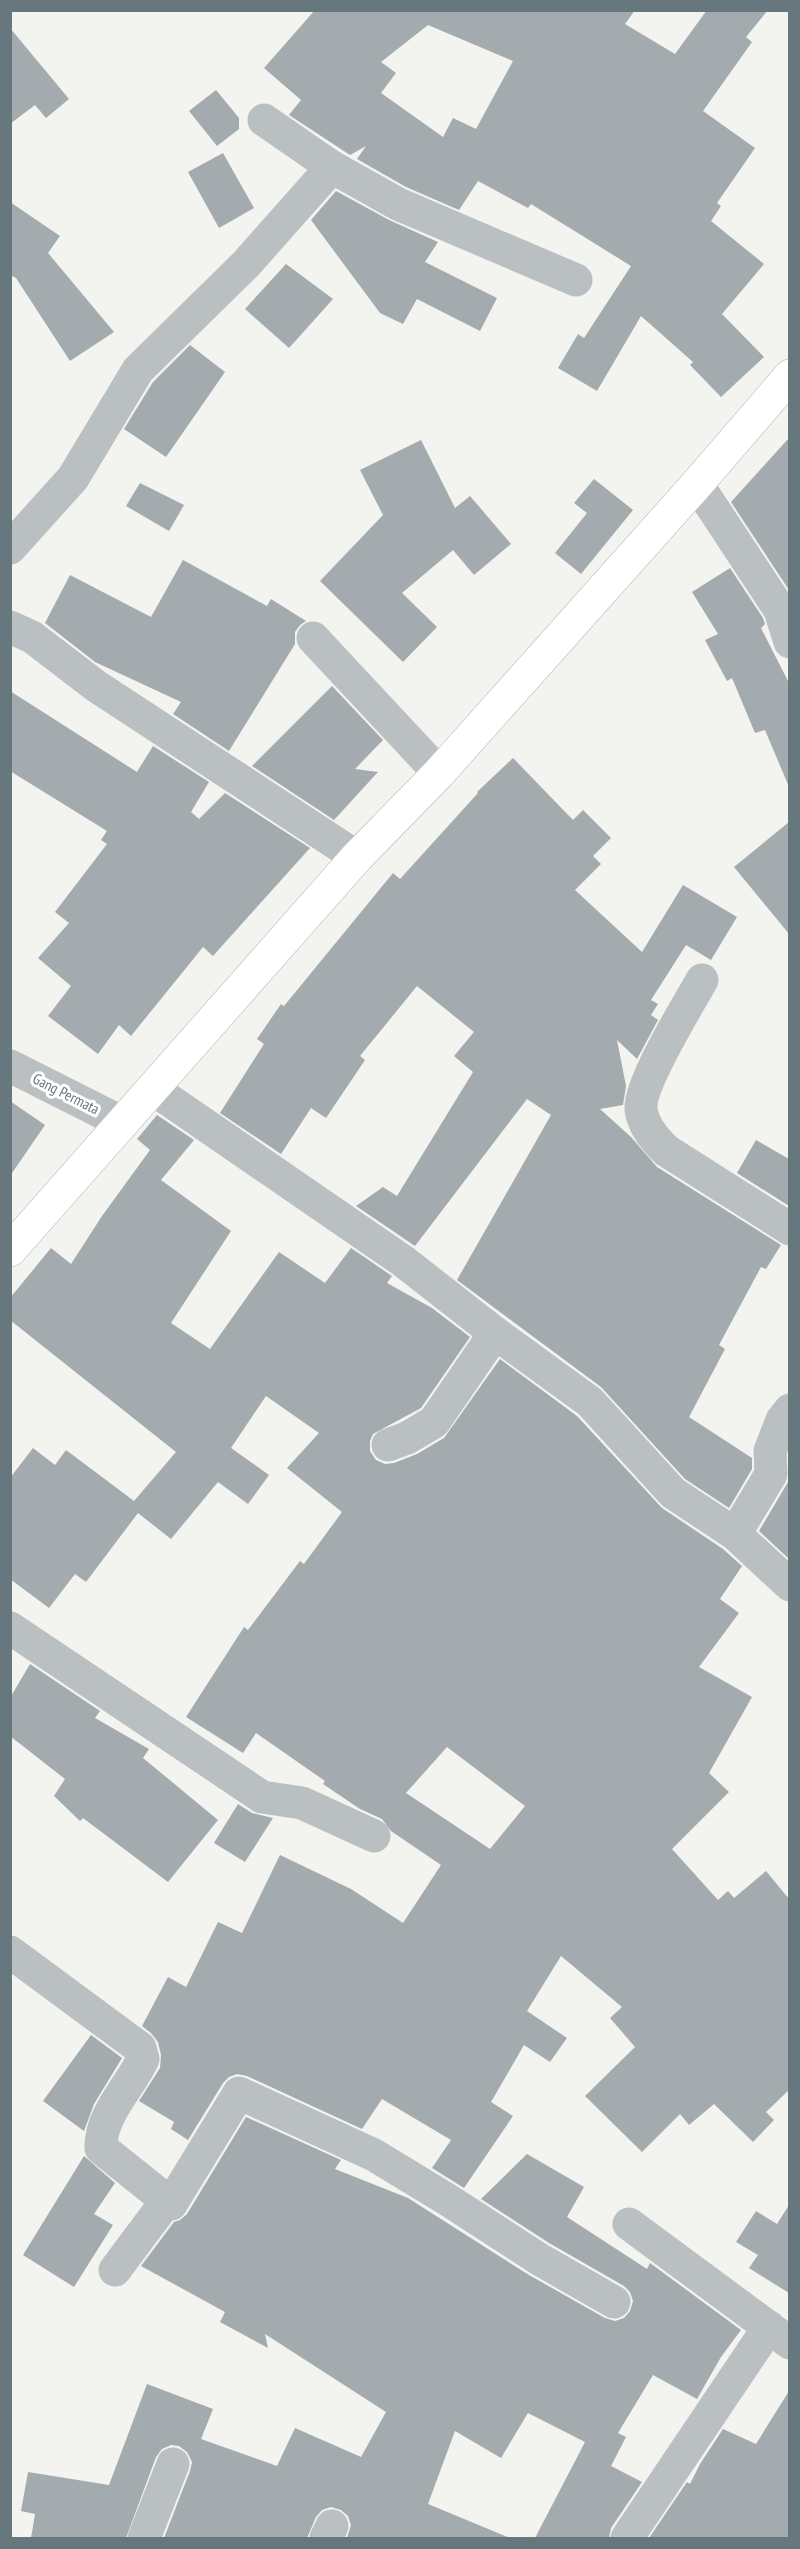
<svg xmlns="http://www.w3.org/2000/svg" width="800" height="2549" viewBox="0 0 800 2549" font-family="'PT Sans Narrow',sans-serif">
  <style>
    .building { fill: #a3abae; fill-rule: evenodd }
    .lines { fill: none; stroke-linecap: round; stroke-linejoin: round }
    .secondary-casing { stroke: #adb3b5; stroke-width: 34 }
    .street { stroke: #babfc1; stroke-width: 33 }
    .secondary { stroke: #fff; stroke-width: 33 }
    .labels { text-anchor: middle; stroke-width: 6; stroke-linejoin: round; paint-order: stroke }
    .street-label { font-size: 15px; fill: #66777d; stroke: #fff }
  </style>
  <rect width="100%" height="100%" fill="#f3f3f0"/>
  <g class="building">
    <path d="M315 10H635L625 24 675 54 707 10H768L746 37 752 42 703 111 755 148 717 203 721 206 711 221 764 264 722 314 764 357 721 397 690 365 693 362 641 316 597 391 558 368 578 334 584 338 631 266 531 204 528 208 478 181 459 210 406 187 357 159 366 146 350 155 289 115 301 100 264 68ZM428 25 513 61 476 129 453 118 443 137 381 93 396 73 381 62Z"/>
    <path d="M10 28 69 99 46 118 35 105 10 124Z"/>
    <path d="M216 90 239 118V129L217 146 189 111Z"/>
    <path d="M223 153 254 208 219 228 188 172Z"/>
    <path d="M336 191 389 220 438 242 425 262 497 298 480 331 417 299 403 324 380 313 311 220Z"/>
    <path d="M10 202 60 236 48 253 114 332 70 361 16 278 10 275Z"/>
    <path d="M286 264 333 299 289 348 245 309Z"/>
    <path d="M190 345 225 372 166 457 124 429 153 382Z"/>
    <path d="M789 438V590L731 502Z"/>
    <path d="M421 440 455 508 470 496 511 544 474 575 453 550 402 593 437 627 403 662 320 581 383 515 360 470Z"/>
    <path d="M594 479 633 510 581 574 555 553 587 513 574 503Z"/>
    <path d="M140 483 184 505 169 531 126 506Z"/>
    <path d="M183 560 267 606 271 599 306 621 300 625 295 632V644L229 751 173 714 181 702 95 662 45 623 70 575 151 617Z"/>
    <path d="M730 568 763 618 765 624 761 628 789 683V787L765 730 755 733 732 678 727 681 705 640 718 634 692 592Z"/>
    <path d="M332 686 383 740 355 769 378 772 334 820 252 766Z"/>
    <path d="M10 691 137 772 153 746 209 782 191 812 199 819 225 793 310 848 213 956 203 947 131 1036 119 1025 98 1054 48 1016 71 986 38 958 69 923 55 912 107 844 101 840 107 831 10 771Z"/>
    <path d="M513 758 573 820 583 810 611 838 593 856 601 864 575 890 642 952 683 885 737 917 711 960 686 945 651 1000 658 1004 651 1015 658 1020 637 1059 617 1040 626 1086 623 1105 600 1109 631 1137 657 1167 781 1245 766 1269 761 1267 719 1345 725 1349 689 1417 752 1458V1469L729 1508 685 1479 601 1387 457 1280 551 1115 527 1099 415 1246 356 1206 383 1187 397 1196 473 1072 454 1056 474 1032 417 986 360 1056 365 1060 326 1118 311 1108 281 1154 220 1113 264 1044 257 1039 281 1004 284 1006 393 873 400 879 478 793 477 792Z"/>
    <path d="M789 822V934L734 867Z"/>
    <path d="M10 1101 45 1125 10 1176Z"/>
    <path d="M157 1115 194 1140 161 1180 231 1231 171 1323 210 1349 279 1252 325 1283 351 1248 392 1276 387 1283 432 1308 470 1337 421 1408 373 1434 370 1441V1451L376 1460 385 1464 394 1463 417 1454 444 1438 500 1359 577 1416 662 1508 723 1549 742 1566 720 1599 739 1613 699 1667 752 1697 709 1773 729 1792 672 1849 718 1900 728 1891 734 1898 766 1871 789 1899V2090L766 2112 774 2120 753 2142 714 2104 689 2125 680 2114 642 2152 585 2096 635 2047 610 2018 622 2007 561 1956 527 2011 567 2038 550 2062 524 2045 491 2102 513 2116 464 2188 432 2168 451 2140 382 2099 362 2129 247 2076 237 2074 229 2077 223 2083 188 2140 171 2129 174 2122 139 2101 160 2068 161 2055 158 2042 151 2033 142 2026 168 1977 186 1987 218 1922 242 1933 280 1855 351 1889 403 1923 441 1865 391 1831 382 1819 360 1809 323 1784 325 1781 256 1733 243 1753 186 1717 244 1627 248 1630 300 1561 304 1564 342 1512 287 1468 319 1433 266 1396 231 1448 269 1475 248 1504 218 1482 171 1539 138 1513 86 1582 75 1574 49 1608 10 1579V1478L33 1448 55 1465 66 1450 134 1501 176 1452 10 1320V1298L51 1248 71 1264 102 1216 150 1150 137 1139ZM447 1747 525 1806 490 1849 406 1793Z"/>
    <path d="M756 1140 789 1159V1206L737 1173Z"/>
    <path d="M788 1482 789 1483V1559L759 1531Z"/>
    <path d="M30 1664 100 1711 95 1718 149 1749 143 1758 218 1820 168 1882 83 1818 80 1821 54 1796 65 1779 10 1736V1698Z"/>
    <path d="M238 1804 252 1813 273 1818 245 1862 214 1843Z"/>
    <path d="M91 2035 122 2058 94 2104 84 2131 43 2101Z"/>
    <path d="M246 2117 341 2160 335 2169 408 2198 529 2275 605 2318 615 2321 624 2318 630 2311 633 2301 630 2292 624 2286 549 2243 481 2199 527 2154 584 2187 567 2217 647 2269 650 2263 741 2330 721 2357 697 2399 653 2375 618 2433 626 2437 611 2466 642 2482 611 2528 609 2538H535L585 2442 528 2413 501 2458 455 2431 428 2504 510 2538H347L351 2525 348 2516 341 2510 331 2507 322 2510 316 2517 307 2538H164L190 2471 192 2462 187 2452 179 2446 171 2445 162 2449 156 2457 126 2538H31L35 2514 21 2511 28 2472 109 2485 147 2384 213 2409 201 2439 277 2466 295 2428 361 2457 386 2412 265 2334 268 2348 220 2322 225 2312 141 2266 174 2222 180 2220 187 2214Z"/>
    <path d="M84 2156 115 2183 94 2214 113 2225 74 2287 23 2255Z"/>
    <path d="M789 2205V2293L749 2268 758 2255 736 2242 756 2211 777 2224Z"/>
    <path d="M789 2391V2538H649L687 2482 690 2484 700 2464 723 2429 756 2444Z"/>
  </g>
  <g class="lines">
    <defs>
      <path id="secondary" d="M10 1250 357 857 439 773 697 484 790 376"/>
    </defs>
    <use href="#secondary" class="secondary-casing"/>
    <g class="street">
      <path d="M264 120 332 167 398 204 576 280"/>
      <path d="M697 484 780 610 790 642"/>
      <path d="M10 548 73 478 138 370 246 264 332 167"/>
      <path d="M10 627 32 637 96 686 357 857"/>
      <path d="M313 638 439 773"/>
      <path d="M702 980C688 1005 639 1084 641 1109 643 1126 655 1140 667 1151L790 1229"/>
      <path d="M10 1066 121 1122"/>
      <path d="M153 1089 403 1261 495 1333 590 1402 673 1493 735 1534 790 1585"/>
      <path d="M388 1445 407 1438 434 1422 495 1333"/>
      <path d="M735 1534 771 1474 770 1451 782 1420 790 1410"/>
      <path d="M10 1628 262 1797 302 1803 374 1836"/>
      <path d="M10 1952 140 2048 143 2059C130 2087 100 2115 101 2148L171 2204 165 2203 115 2270"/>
      <path d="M171 2204 239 2093 374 2155 448 2200 539 2259 614 2302"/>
      <path d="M629 2224 790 2343"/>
      <path d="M144 2538 173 2464"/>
      <path d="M326 2538 332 2526"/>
      <path d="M627 2538 769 2327"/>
    </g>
    <use href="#secondary" class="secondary"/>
  </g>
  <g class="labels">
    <g class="street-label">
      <text transform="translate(66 1094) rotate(27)" y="5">Gang Permata</text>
    </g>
  </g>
  <rect width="800" height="2549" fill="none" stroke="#66777d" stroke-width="24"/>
</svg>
